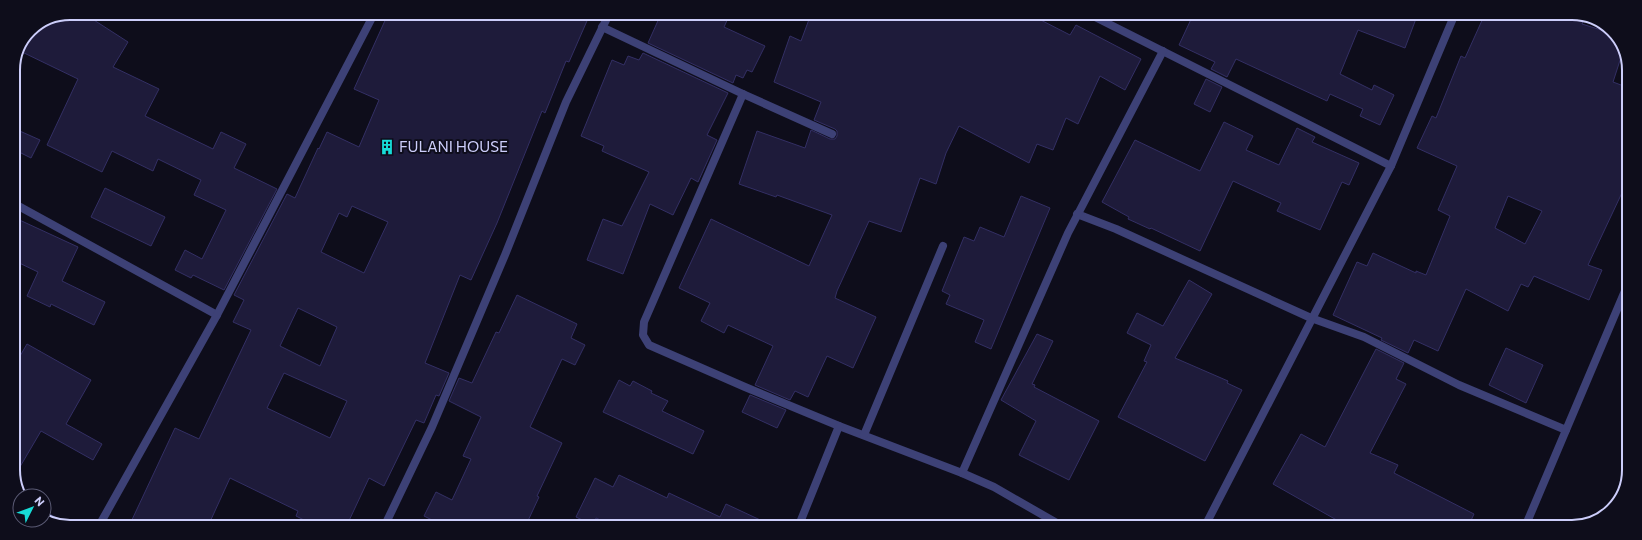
<svg xmlns="http://www.w3.org/2000/svg" width="1642" height="540" viewBox="0 0 1642 540" font-family="Commissioner,sans-serif">
  <style>
    .building { fill: #1e1b3a; stroke: #332f64; fill-rule: evenodd }
    .lines { fill: none; stroke-linecap: round; stroke-linejoin: round }
    .minor { stroke: #3d4176; stroke-width: 8 }
    .labels { text-anchor: middle; stroke-width: 4; stroke-linejoin: round; paint-order: stroke }
    .poi-label { font-size: 15px; fill: #cccdfa; stroke: #0e0d1b; text-anchor: start }
    .rim { fill: none; stroke: #cccdfa; stroke-width: 2 }
  </style>
  <rect width="100%" height="100%" fill="#0e0d1b"/>
  <g class="building">
    <path d="M70 13H83L128 42 113 67 159 89 145 116 213 149 221 132 246 144 234 168 277 189 224 290 193 275 191 278 175 270 185 250 202 259 226 210 194 195 201 180 158 159 153 171 112 151 102 172 47 145 78 79 20 51 30 30Z"/>
    <path d="M388 14H590L569 62 566 61 545 113 542 111 497 223 471 280 460 275 425 363 449 373 439 396 436 395 424 423 416 420 384 486 369 478 347 525H314L296 516 298 511 230 478 209 524H130L175 428 199 439 251 330 233 322 244 300 234 295 287 194 295 198 318 148 319 149 327 132 359 147 379 100 354 89ZM352 206 388 222 364 273 321 252 339 213 347 217ZM298 308 337 327 320 366 280 346ZM284 373 347 401 330 438 267 408Z"/>
    <path d="M661 14H730L724 27 765 46 752 72 747 70 743 78 736 75 733 83 648 43Z"/>
    <path d="M811 14 1031 15 1070 35 1076 25 1141 59 1125 90 1100 76 1078 124 1066 118 1053 150 1037 144 1029 163 959 126 946 153 936 184 920 178 901 232 869 221 837 291 835 298 876 317 853 368 827 356 808 397 795 391 790 400 755 385 773 346 728 325 724 333 701 321 710 303 679 288 711 219 809 266 832 215 777 195 776 197 739 184 757 131 805 148 811 130 830 139H835L837 136V131L835 129 814 120 821 102 774 82 790 36 801 41Z"/>
    <path d="M1193 15H1282L1417 16 1405 48 1358 30 1340 74 1372 90 1374 85 1394 95 1380 125 1360 116 1363 109 1330 94 1327 101 1236 59 1227 77 1211 69 1215 62 1179 45Z"/>
    <path d="M1484 16H1585L1582 24 1617 35 1623 51 1613 82 1629 88 1628 180 1588 265 1602 270 1589 300 1534 276 1528 287 1521 284 1508 311 1466 289 1438 351 1414 340 1408 353 1381 340 1382 338 1333 315 1357 262 1367 266 1373 253 1416 273V271L1426 275 1450 216 1438 210 1457 166 1417 148 1432 116 1436 118 1461 56 1465 58ZM1508 196 1542 211 1525 244 1495 228Z"/>
    <path d="M643 53 728 93 707 135 717 140 698 182 691 178 673 215 650 204 623 274 587 260 603 219 622 226 649 172 602 151 604 146 581 136 612 60 624 65 628 56 639 60Z"/>
    <path d="M1206 79 1222 87 1210 112 1194 104Z"/>
    <path d="M1224 122 1253 136 1246 150 1279 165 1297 128 1315 137 1312 142 1359 163 1349 185 1342 182 1320 230 1277 211 1281 203 1233 181 1200 251 1151 228 1150 229 1128 219 1129 217 1102 202 1135 140 1200 171Z"/>
    <path d="M13 128 40 140 31 158 13 149Z"/>
    <path d="M105 188 165 217 151 246 91 217Z"/>
    <path d="M1021 196 1050 208 991 349 975 342 984 320 946 304 950 295 942 291 964 237 974 241 980 227 1004 237Z"/>
    <path d="M13 217 78 247 62 281 105 302 94 325 51 304 50 307 27 296 38 272 13 260Z"/>
    <path d="M1189 280 1212 294 1175 358 1228 381 1227 383 1242 390 1205 461 1118 417 1147 362 1144 361 1151 345 1127 333 1137 313 1163 326Z"/>
    <path d="M517 295 577 324 571 338 585 345 575 365 562 359 530 427 562 443 537 496 539 497 526 525H442L424 516 436 492 452 500 471 459 463 456 481 417 449 401 459 378 472 383 496 332 499 333Z"/>
    <path d="M1037 334 1053 341 1032 384 1035 385 1034 387 1099 421 1069 480 1019 455 1036 421 1001 400Z"/>
    <path d="M27 344 91 380 66 424 102 444 93 460 41 431 14 477 13 474V368Z"/>
    <path d="M1506 348 1543 365 1526 403 1489 385Z"/>
    <path d="M1376 349 1404 363 1396 379 1406 384 1370 453 1398 465 1394 473 1474 514 1468 527H1349L1273 484 1301 434 1325 447Z"/>
    <path d="M619 380 630 386 633 381 652 391 651 393 668 401 662 411 704 431 693 454 603 412Z"/>
    <path d="M750 395 786 410 777 428 742 412Z"/>
    <path d="M619 475 667 498 669 493 720 517 726 504 771 525H612L596 518 593 525 576 517 595 478 613 487Z"/>
  </g>
  <g class="lines">
    <g class="minor">
      <path d="M1091 15 1391 166"/>
      <path d="M602 27 743 94 832 134"/>
      <path d="M743 94 644 322 643 335 649 345 745 387 839 426 962 473 994 487 1062 526"/>
      <path d="M13 203 217 315"/>
      <path d="M1077 214 1116 229 1311 318 1364 337 1459 385 1566 430"/>
      <path d="M864 435 943 246"/>
      <path d="M962 473 1068 233 1163 51"/>
      <path d="M44 515 60 524"/>
      <path d="M100 524 217 315 374 14"/>
      <path d="M385 525 432 427 505 255 566 102 609 14"/>
      <path d="M799 525 839 426"/>
      <path d="M1205 526 1391 166 1454 16"/>
      <path d="M1525 527 1627 286"/>
    </g>
  </g>
  <defs>
    <symbol id="building-bare" viewBox="-9 -9 18 18"><path d="M-4-6H4V6H1V3H-1V6H-4ZM-2.5-4.3h1.7v1.8h-1.7ZM.8-4.3h1.7v1.8H.8ZM-2.5-1h1.7V.8h-1.7ZM.8-1h1.7V.8H.8Z" fill="#17dcd7" stroke="#0e0d1b" stroke-width="2.5" paint-order="stroke"/></symbol>
  </defs>
  <g fill-rule="evenodd">
    <use href="#building-bare" x="376" y="136" width="22" height="22"/>
  </g>
  <g class="labels">
    <g class="poi-label">
      <text x="399" y="152">FULANI HOUSE</text>
    </g>
  </g>
  <path d="M0 0H1642V540H0ZM70 20H1572A50 50 0 0 1 1622 70V470A50 50 0 0 1 1572 520H70A50 50 0 0 1 20 470V70A50 50 0 0 1 70 20Z" fill="#0e0d1b" fill-rule="evenodd"/>
  <path class="rim" d="M70 20H1572A50 50 0 0 1 1622 70V470A50 50 0 0 1 1572 520H70A50 50 0 0 1 20 470V70A50 50 0 0 1 70 20Z"/>
  <g transform="translate(32 508) rotate(48)"><circle r="19" fill="#0e0d1b" stroke="#5a5a74"/>
  <path d="M0-3L7 15L0 10L-7 15Z" fill="#17dcd7"/>
  <text y="-6" font-size="11" font-weight="bold" text-anchor="middle" fill="#cccdfa">N</text>
  </g>
</svg>
